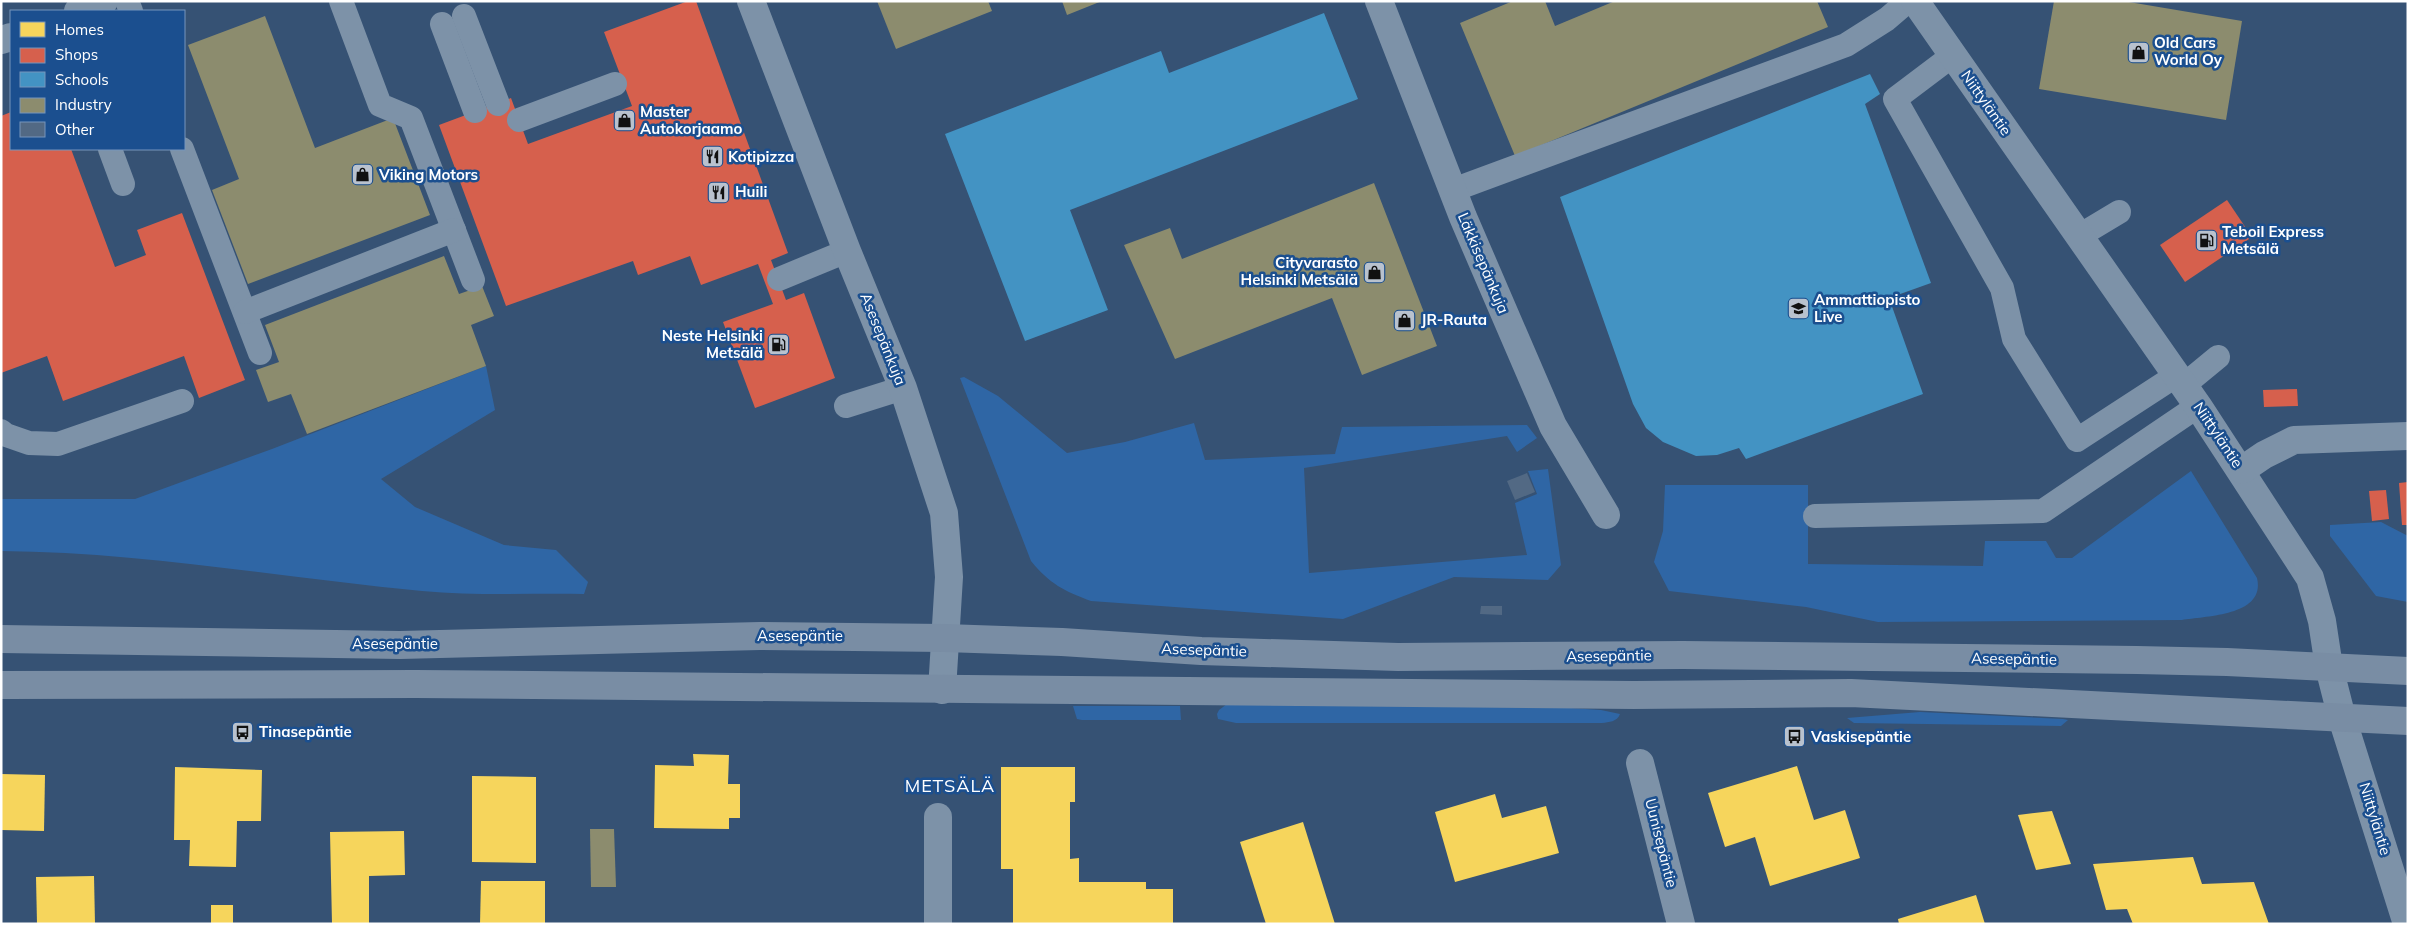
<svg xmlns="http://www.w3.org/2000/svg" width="2409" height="925" viewBox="0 0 2409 925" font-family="Mulish,sans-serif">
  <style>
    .green { fill: #2f66a5 }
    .homes { fill: #f6d55c }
    .shops { fill: #d6604d }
    .schools { fill: #4393c3 }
    .industry { fill: #8c8c6e }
    .building { fill: #526984 }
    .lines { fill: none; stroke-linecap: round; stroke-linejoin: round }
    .service { stroke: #7d92a8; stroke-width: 24 }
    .minor { stroke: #7d92a8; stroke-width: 28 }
    .secondary { stroke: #798da4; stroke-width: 28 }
    .labels { text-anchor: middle; stroke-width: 5; stroke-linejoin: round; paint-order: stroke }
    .poi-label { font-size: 15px; font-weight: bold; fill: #fff; stroke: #1b4f8f; text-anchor: start }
    .street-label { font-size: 15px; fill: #fff; stroke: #1b4f8f }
    .quarter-label { font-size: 18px; letter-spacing: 1px; fill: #fff; stroke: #1b4f8f }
  </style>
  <rect width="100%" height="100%" fill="#365274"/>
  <g class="green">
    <path d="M486 366 495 410 381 479 415 507 504 545 556 550 588 582 584 594C531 593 475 596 422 591 282 578 142 552 1 551V499H135L272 449Z"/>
    <path d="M964 377 998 396 1067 453 1125 442 1194 423 1205 460 1335 454 1342 427 1527 425 1537 438 1517 452 1507 436 1304 468 1309 573 1527 555 1515 503 1537 494 1528 471 1548 469 1561 565 1548 580 1454 577 1343 619 1091 601C1064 591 1050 584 1031 561L960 378Z"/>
    <path d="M2191 471 2257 578C2266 616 2206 616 2182 620L1878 622 1806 607 1669 591 1654 562 1663 531 1665 485H1808V564L1983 566 1985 541H2046L2056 558H2072Z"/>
    <path d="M2381 522 2408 536V602L2376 596 2330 536V525Z"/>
    <path d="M1227 704 1555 707 1601 710 1620 714C1617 722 1609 722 1602 723H1236L1218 719 1217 714 1219 710Z"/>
    <path d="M1073 706H1180L1181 720H1082L1077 719Z"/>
    <path d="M1920 712 2063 719 2068 720 2061 726 1854 723 1847 718Z"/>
  </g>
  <g class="homes">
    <path d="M693 754 729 755 728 784H740V818H729V829L654 828 655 765 694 766Z"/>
    <path d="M1797 766 1814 820 1845 810 1860 858 1770 886 1755 837 1725 847 1708 793Z"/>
    <path d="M175 767 262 770 261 821H237L236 867 189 866 190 840H174Z"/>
    <path d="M1001 767H1075V802H1070V859L1079 858V882H1146V889H1173V924H1013V869H1001Z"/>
    <path d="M1 774 45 775 44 831 1 830Z"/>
    <path d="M472 776 536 777V863L472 862Z"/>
    <path d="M1495 794 1502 818 1546 806 1559 853 1455 882 1435 812Z"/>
    <path d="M2052 811 2071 864 2036 870 2018 815Z"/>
    <path d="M1303 822 1335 924H1266L1240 842Z"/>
    <path d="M404 831 405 875 369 876V924H332L330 832Z"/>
    <path d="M2193 857 2202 884 2254 882 2269 924H2133L2127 909 2106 910 2093 864Z"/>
    <path d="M94 876 95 924H37L36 877Z"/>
    <path d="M481 881H545V924H480Z"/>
    <path d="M1976 895 1985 924H1899L1898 919Z"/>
    <rect x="211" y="905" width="22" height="19"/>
  </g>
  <g class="shops">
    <path d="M688 1H696L788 253 771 260 786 300 804 293 835 378 755 408 723 322 773 304 758 264 701 285 690 256 638 275 633 261 506 306 439 125 511 98 528 144 632 106 604 32Z"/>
    <path d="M11 112V149H71L115 267 146 255 137 230 182 213 245 380 199 398 184 356 63 401 47 356 1 373V116Z"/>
    <path d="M2227 200 2252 237 2185 282 2160 245Z"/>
    <path d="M2297 389 2298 406 2264 407 2263 390Z"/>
    <path d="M2408 482V525H2402L2399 483Z"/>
    <path d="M2386 490 2389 519 2372 521 2369 491Z"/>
  </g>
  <g class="schools">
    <path d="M1324 13 1358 99 1070 210 1108 310 1025 341 945 134 1161 51 1169 73Z"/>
    <path d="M1870 74 1880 94 1865 104 1931 283 1889 298 1923 394 1746 459 1739 448 1717 455 1696 456 1663 442 1646 428 1633 404 1560 197Z"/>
  </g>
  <g class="industry">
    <path d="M877 1H988L992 11 896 49Z"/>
    <path d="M1062 1H1102L1067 15Z"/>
    <path d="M1513 1H1545L1555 26 1615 1H1817L1828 27 1515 156 1460 23Z"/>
    <path d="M2054 1H2123L2242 21 2226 120 2039 89Z"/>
    <path d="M265 16 315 148 393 118 430 215 248 284 212 190 239 179 188 45Z"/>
    <path d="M1374 183 1437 346 1362 375 1332 298 1175 359 1124 245 1170 228 1182 259Z"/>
    <path d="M444 256 459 294 482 286 494 316 471 325 486 366 307 434 291 394 268 402 256 370 279 362 265 325Z"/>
    <path d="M590 829H614L616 887H591Z"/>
  </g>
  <g class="building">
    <path d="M1527 473 1535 492 1515 500 1507 481Z"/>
    <path d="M1481 606H1502V615L1480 614Z"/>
  </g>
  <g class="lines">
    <g class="service">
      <path d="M127 1 131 11"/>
      <path d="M341 1 380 105 411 118 473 280"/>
      <path d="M464 16 498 104"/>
      <path d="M442 24 475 111"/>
      <path d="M1952 56 1895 99 2002 288 2014 339 2077 440 2177 375"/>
      <path d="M519 120 615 84"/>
      <path d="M110 149 123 184"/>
      <path d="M182 149 260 353"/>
      <path d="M1453 190 1846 45 1887 19 1908 1"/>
      <path d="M2079 236 2119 212"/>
      <path d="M779 279 847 251"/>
      <path d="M245 312 454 230"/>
      <path d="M2184 385 2218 357"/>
      <path d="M846 406 903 388"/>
      <path d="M1 431 6 435 29 443 58 444 182 401"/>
      <path d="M1815 516 2043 511 2198 406"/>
    </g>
    <g class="minor">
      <path d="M751 1 847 251 903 388 944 513 949 577 942 690"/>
      <path d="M1379 1 1463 217 1553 426 1606 515"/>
      <path d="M1915 1 2198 406 2310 578 2322 621 2329 667 2342 718 2407 924"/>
      <path d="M78 11 104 1"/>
      <path d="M1 40 11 37"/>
      <path d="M2242 470 2264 455 2294 440 2408 436"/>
      <path d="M1640 763 1681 924"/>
      <path d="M938 924V817"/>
    </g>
    <g class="secondary">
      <path d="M1 639 400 645 760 636 945 638 1062 642 1201 651 1398 657 1683 655 2137 660 2227 662 2408 671"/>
      <path d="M1 685 416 684 1634 695 1851 693 2408 721"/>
    </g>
  </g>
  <defs>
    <symbol id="shop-square" viewBox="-11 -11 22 22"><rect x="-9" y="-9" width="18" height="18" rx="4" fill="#b9c2ce" stroke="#1b4f8f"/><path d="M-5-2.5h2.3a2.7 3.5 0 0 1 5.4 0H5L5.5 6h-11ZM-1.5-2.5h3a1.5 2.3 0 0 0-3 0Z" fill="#111"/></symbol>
    <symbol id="restaurant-square" viewBox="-11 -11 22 22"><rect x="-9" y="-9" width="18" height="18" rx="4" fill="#b9c2ce" stroke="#1b4f8f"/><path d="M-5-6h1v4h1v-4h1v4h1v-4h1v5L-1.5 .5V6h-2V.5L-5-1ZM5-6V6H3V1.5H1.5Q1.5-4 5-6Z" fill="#111"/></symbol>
    <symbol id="fuel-square" viewBox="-11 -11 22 22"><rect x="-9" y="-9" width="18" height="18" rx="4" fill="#b9c2ce" stroke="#1b4f8f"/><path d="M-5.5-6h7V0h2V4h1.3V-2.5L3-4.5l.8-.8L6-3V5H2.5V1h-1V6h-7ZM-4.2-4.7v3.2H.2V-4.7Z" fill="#111"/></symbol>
    <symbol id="school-square" viewBox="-11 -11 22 22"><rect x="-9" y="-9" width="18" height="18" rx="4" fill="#b9c2ce" stroke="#1b4f8f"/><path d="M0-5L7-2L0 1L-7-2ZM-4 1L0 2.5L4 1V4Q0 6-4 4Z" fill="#111"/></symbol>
    <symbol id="bus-square" viewBox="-11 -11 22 22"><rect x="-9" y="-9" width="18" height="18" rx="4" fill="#b9c2ce" stroke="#1b4f8f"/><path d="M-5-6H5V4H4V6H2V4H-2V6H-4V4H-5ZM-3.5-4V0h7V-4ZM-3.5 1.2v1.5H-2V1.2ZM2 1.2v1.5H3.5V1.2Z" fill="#111"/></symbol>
  </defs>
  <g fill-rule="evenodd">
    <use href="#shop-square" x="2126" y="40" width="25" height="25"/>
    <use href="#shop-square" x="612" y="108" width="25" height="25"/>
    <use href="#restaurant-square" x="700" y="144" width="25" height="25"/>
    <use href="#shop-square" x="350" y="162" width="25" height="25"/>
    <use href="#restaurant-square" x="706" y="180" width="25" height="25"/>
    <use href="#fuel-square" x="2194" y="228" width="25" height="25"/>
    <use href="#shop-square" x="1362" y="260" width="25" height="25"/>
    <use href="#school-square" x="1786" y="296" width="25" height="25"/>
    <use href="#shop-square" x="1392" y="308" width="25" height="25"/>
    <use href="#fuel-square" x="766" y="332" width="25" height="25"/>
    <use href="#bus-square" x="230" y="720" width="25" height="25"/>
    <use href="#bus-square" x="1782" y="724" width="25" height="25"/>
  </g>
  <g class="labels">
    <g class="poi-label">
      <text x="2154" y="48">Old Cars<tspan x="2154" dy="17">World Oy</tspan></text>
      <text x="640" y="117">Master<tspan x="640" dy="17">Autokorjaamo</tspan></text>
      <text x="728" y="162">Kotipizza</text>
      <text x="379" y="180">Viking Motors</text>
      <text x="735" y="197">Huili</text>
      <text x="2222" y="237">Teboil Express<tspan x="2222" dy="17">Metsälä</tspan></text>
      <text x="1358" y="268" text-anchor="end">Cityvarasto<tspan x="1358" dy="17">Helsinki Metsälä</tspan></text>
      <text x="1814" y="305">Ammattiopisto<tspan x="1814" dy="17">Live</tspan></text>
      <text x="1421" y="325">JR-Rauta</text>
      <text x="763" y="341" text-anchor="end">Neste Helsinki<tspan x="763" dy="17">Metsälä</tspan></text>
      <text x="259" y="737">Tinasepäntie</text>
      <text x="1811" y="742">Vaskisepäntie</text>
    </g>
    <g class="street-label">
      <text transform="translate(1986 103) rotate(55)" y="5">Niittyläntie</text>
      <text transform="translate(1483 263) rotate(67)" y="5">Läkkisepänkuja</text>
      <text transform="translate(883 339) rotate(68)" y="5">Asesepänkuja</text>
      <text transform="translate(2218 435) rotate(56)" y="5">Niittyläntie</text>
      <text x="800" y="641">Asesepäntie</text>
      <text x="395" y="649">Asesepäntie</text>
      <text transform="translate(1204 650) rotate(2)" y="5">Asesepäntie</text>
      <text transform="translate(1609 656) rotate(-1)" y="5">Asesepäntie</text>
      <text transform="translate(2014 659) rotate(1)" y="5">Asesepäntie</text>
      <text transform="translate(2375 819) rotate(73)" y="5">Niittyläntie</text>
      <text transform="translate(1661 843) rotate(76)" y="5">Uunisepäntie</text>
    </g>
    <g class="quarter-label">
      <text x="950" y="792">METSÄLÄ</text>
    </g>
  </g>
  <rect width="2409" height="925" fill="none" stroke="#ffffff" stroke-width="5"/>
  <rect x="10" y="10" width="175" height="140" fill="#1b4f8f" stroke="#7695bc"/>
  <rect x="20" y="22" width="25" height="15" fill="#f6d55c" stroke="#7695bc"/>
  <text x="55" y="35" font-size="15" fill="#ffffff">Homes</text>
  <rect x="20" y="48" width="25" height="15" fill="#d6604d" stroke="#7695bc"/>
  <text x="55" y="60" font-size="15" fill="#ffffff">Shops</text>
  <rect x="20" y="72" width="25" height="15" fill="#4393c3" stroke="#7695bc"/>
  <text x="55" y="85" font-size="15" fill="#ffffff">Schools</text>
  <rect x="20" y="98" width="25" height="15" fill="#8c8c6e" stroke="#7695bc"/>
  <text x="55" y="110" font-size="15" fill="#ffffff">Industry</text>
  <rect x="20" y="122" width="25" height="15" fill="#526984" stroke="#7695bc"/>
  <text x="55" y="135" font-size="15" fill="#ffffff">Other</text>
</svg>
